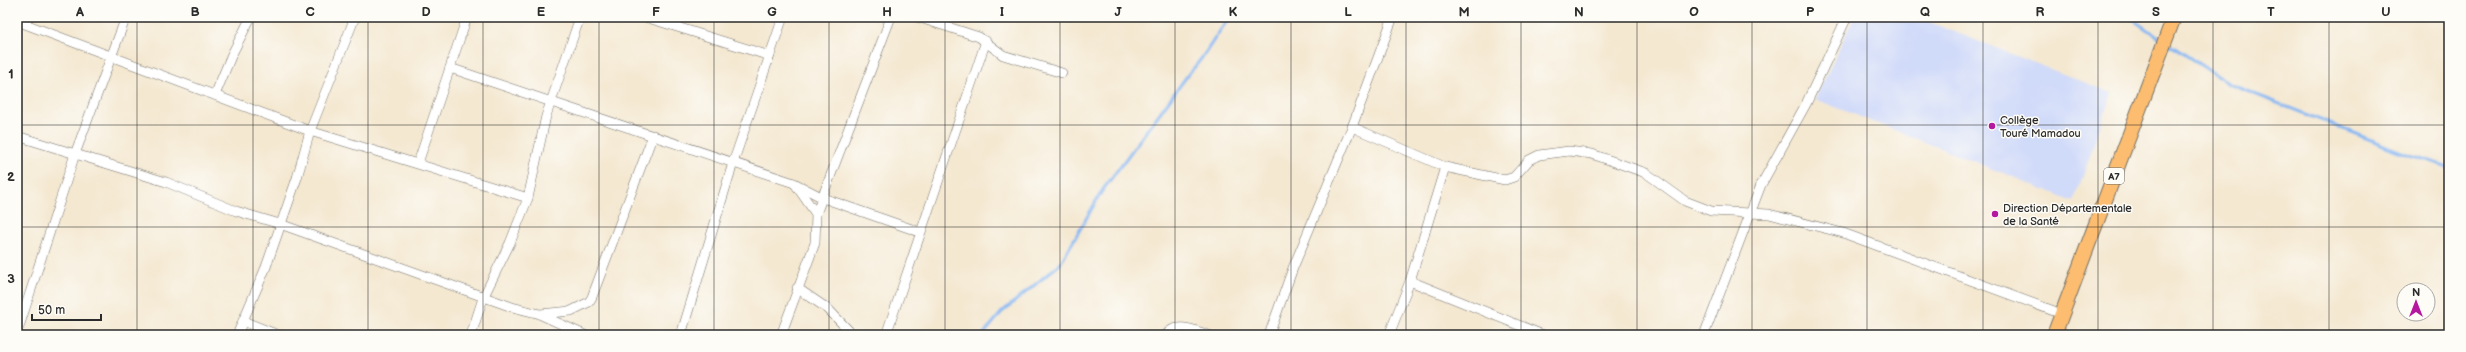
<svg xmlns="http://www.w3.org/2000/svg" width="2466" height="352" viewBox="0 0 2466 352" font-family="'Balsamiq Sans',sans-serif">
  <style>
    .built { fill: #d0daf9 }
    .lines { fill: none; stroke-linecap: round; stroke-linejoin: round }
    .stream { stroke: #88b8f3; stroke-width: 3 }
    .minor-casing { stroke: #716d65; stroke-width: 10 }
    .highway-casing { stroke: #716d65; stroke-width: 16 }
    .minor { stroke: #fff; stroke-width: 9 }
    .highway { stroke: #fcbd6f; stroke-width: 14 }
    .grid { fill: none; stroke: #2b2b2b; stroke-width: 1; stroke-opacity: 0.55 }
    .poi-dot { fill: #b5179e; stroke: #fdfcf7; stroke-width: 1.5 }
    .labels { text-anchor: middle; stroke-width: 3; stroke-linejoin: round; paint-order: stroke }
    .shield { fill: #fdfcf7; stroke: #6a6a68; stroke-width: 1 }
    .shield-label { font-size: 10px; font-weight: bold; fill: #2b2b2b }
    .poi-label { font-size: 11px; fill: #2b2b2b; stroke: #fdfcf7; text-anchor: start }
    .neatline { fill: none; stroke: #2b2b2b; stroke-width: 1.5 }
    .grid-label { font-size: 13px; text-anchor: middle; font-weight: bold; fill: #2b2b2b }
  </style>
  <rect width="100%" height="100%" fill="#fdfcf7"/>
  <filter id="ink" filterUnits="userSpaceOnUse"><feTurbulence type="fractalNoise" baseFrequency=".025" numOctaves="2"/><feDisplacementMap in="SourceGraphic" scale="8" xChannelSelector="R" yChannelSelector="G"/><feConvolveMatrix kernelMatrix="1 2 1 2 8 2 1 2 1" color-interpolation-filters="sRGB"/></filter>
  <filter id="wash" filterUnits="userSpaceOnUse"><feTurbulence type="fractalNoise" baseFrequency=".012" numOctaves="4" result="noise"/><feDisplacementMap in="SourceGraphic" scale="16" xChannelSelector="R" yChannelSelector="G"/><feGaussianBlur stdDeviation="0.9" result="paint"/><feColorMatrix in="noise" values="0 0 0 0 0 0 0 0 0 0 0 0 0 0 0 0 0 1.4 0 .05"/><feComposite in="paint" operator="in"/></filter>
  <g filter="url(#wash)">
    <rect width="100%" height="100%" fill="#f4e8d1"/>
    <path class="built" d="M1854 17H1916L2112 93 2074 201 1815 99Z"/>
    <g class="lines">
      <g class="stream">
        <path d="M2129 17 2162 40"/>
        <path d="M2169 44 2229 84 2409 155 2449 167"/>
        <path d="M983 335 1002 312 1060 264 1102 191 1190 72C1208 54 1214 35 1231 17"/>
      </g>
    </g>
  </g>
  <g filter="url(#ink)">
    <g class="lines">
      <defs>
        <g id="minor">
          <path d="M645 17 770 56"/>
          <path d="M917 17 979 37 1003 55 1062 73"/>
          <path d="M17 21 310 131 528 198"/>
          <path d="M450 68 794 183 823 198 920 232"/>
          <path d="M215 95 232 54 251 17"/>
          <path d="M1352 127 1445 167 1410 281 1389 335"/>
          <path d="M17 136 166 182 236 211 280 224 512 307 540 314 571 311 589 302 592 297 653 135"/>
          <path d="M418 163 467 17"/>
          <path d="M1445 167 1505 180 1514 177 1529 160 1539 155 1569 151 1592 154 1646 173 1685 201 1711 211 1769 214 1843 233 2062 314"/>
          <path d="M816 214 891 17"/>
          <path d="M1410 281 1543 335"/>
          <path d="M797 288 828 309 853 335"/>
          <path d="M541 315 585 335"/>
          <path d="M243 321 278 335"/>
          <path d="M17 333 75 154 126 17"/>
          <path d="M237 335 266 267 297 178 310 131 355 17"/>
          <path d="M471 335 483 298 510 243 528 198 546 116 580 17"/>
          <path d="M681 335 733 163 783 17"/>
          <path d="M781 335 815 243 816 214 795 184"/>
          <path d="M886 335 986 41"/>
          <path d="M1166 335C1176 321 1196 331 1209 335"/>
          <path d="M1269 335 1293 268 1352 127 1393 17"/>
          <path d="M1704 335 1761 185 1806 104 1847 17"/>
        </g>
        <path id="highway" d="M2054 335 2174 17"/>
      </defs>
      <use href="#minor" class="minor-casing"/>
      <use href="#highway" class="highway-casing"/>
      <use href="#minor" class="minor"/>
      <use href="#highway" class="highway"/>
    </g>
  </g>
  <path class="grid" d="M137 17V335M253 17V335M368 17V335M483 17V335M599 17V335M714 17V335M829 17V335M945 17V335M1060 17V335M1175 17V335M1291 17V335M1406 17V335M1521 17V335M1637 17V335M1752 17V335M1867 17V335M1983 17V335M2098 17V335M2213 17V335M2329 17V335M17 125H2449M17 227H2449"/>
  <g class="poi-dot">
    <circle cx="1992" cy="126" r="4"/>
    <circle cx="1995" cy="214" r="4"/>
  </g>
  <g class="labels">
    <rect class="shield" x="2104" y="168" width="20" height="16" rx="3"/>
    <g class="shield-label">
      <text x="2114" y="180">A7</text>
    </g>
    <g class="poi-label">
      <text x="2000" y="124">Collège<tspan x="2000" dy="13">Touré Mamadou</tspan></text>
      <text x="2003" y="212">Direction Départementale<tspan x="2003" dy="13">de la Santé</tspan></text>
    </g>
  </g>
  <rect width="2466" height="352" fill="none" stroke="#fdfcf7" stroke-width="44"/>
  <g transform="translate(2416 302)"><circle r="19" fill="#fdfcf7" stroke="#a9a8a5"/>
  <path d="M0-3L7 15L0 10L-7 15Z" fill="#b5179e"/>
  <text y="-6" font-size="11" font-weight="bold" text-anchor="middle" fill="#2b2b2b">N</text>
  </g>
  <path d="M32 314v6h69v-6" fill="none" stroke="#2b2b2b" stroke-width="2"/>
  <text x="38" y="314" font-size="12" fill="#2b2b2b" stroke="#fdfcf7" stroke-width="3" paint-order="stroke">50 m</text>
  <rect x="22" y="22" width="2422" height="308" class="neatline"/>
  <g class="grid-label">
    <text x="80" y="16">A</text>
    <text x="195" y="16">B</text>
    <text x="310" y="16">C</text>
    <text x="426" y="16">D</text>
    <text x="541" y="16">E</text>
    <text x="656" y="16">F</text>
    <text x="772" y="16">G</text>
    <text x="887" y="16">H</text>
    <text x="1002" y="16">I</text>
    <text x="1118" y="16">J</text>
    <text x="1233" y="16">K</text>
    <text x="1348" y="16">L</text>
    <text x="1464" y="16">M</text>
    <text x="1579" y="16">N</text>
    <text x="1694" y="16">O</text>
    <text x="1810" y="16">P</text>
    <text x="1925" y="16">Q</text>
    <text x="2040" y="16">R</text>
    <text x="2156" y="16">S</text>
    <text x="2271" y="16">T</text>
    <text x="2386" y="16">U</text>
    <text x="11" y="78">1</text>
    <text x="11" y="181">2</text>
    <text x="11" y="283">3</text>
  </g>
</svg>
